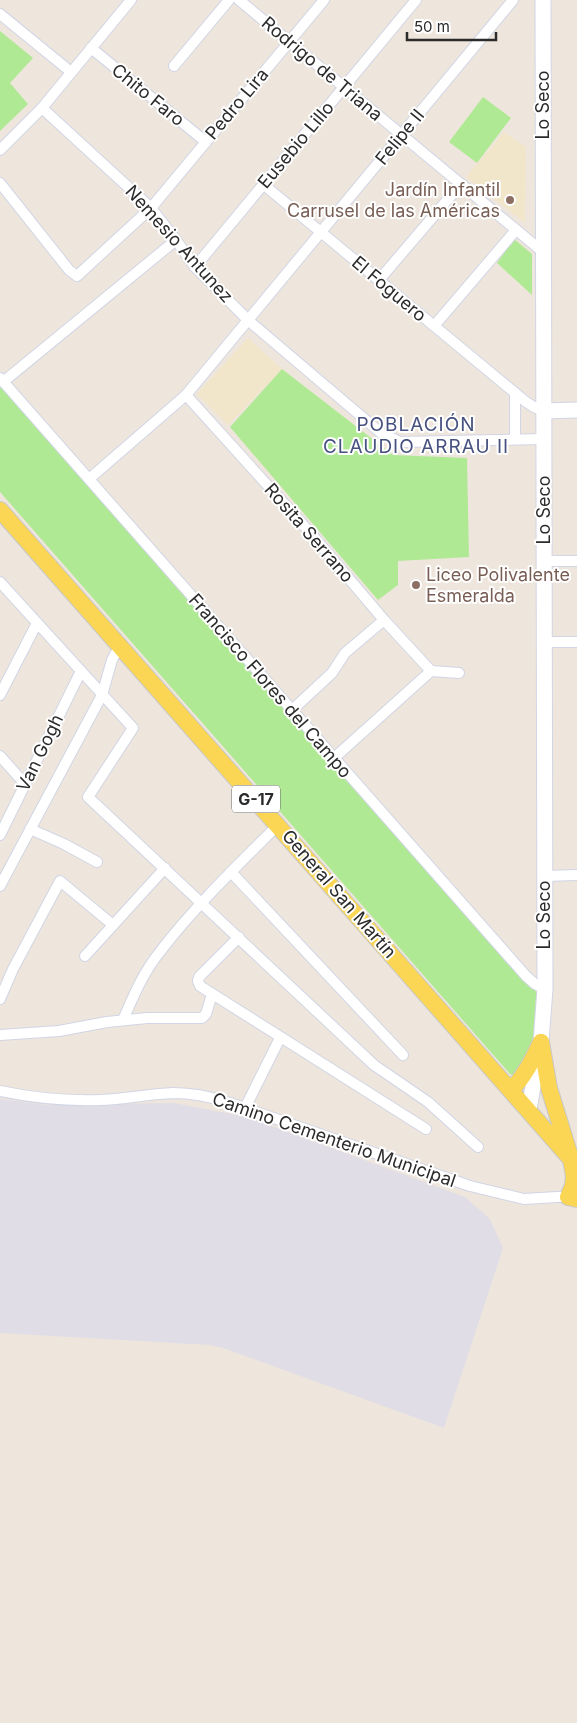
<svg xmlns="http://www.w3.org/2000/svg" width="577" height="1723" viewBox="0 0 577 1723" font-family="Inter,sans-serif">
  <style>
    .industrial { fill: #e0dde6 }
    .education { fill: #f1e5ca }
    .green { fill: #b0e994 }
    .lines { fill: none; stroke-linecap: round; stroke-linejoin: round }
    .street-casing { stroke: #d1d5e5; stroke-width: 12 }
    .secondary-casing { stroke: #d1d5e5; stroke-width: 17 }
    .primary-casing { stroke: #c8c8c8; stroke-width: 18 }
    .street { stroke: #fff; stroke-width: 10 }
    .secondary { stroke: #fff; stroke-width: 15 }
    .primary { stroke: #fbd654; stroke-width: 16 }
    .education-dot { fill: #8d6e63; stroke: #fff; stroke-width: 2 }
    .labels { text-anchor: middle; stroke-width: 4; stroke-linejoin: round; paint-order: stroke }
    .shield { fill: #fff; stroke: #6b6b6b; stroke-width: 1 }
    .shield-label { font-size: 16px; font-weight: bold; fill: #2b2b2b }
    .street-label { font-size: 18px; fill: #2b2b2b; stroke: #fff }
    .education-label { font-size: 18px; fill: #785e54; stroke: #fff; text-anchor: end }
    .neighbourhood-label { font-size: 19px; letter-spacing: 1px; fill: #475180; stroke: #fff }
  </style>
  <rect width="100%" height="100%" fill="#eee6dc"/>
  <path class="industrial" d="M0 1099 47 1105 174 1103 247 1117 465 1197 490 1219 503 1248 444 1428 223 1348 209 1345 0 1333Z"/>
  <g class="education">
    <path d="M504 132 526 147 525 223 466 177Z"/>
    <path d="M248 338 282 369 228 425 197 394Z"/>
  </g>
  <g class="green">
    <path d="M0 31 33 58 10 83 28 104 0 131Z"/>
    <path d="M483 97 511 118 477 163 449 142Z"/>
    <path d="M514 239 532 254V295L497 263Z"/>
    <path d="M282 369 393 455 467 458 469 557 398 561V585L378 600 230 427Z"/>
    <path d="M0 382 75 464 535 990 540 1001 535 1030 530 1053 516 1077 510 1074 0 492Z"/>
  </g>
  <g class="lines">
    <defs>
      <g id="street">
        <path d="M239 0 543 252"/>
        <path d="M0 14 71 72"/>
        <path d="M91 48 206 142"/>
        <path d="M174 66 229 0"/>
        <path d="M42 108 151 208 176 240 195 267 249 321 381 433 400 442 544 439"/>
        <path d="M0 150 42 108 131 0"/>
        <path d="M0 183 69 270 77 276 151 208 324 0"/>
        <path d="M264 185 526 402 534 407 544 411"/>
        <path d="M195 267 416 0"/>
        <path d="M379 280 461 184"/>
        <path d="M434 326 516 230"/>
        <path d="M0 378 526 976 535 984 545 989"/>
        <path d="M3 382 176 240"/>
        <path d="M186 395 306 528 384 620 431 671"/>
        <path d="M515 439V393"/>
        <path d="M89 479 186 395 513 0"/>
        <path d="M544 561H577"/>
        <path d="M0 582 133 728 88 797 374 1065 428 1102 478 1147"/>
        <path d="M544 642H577"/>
        <path d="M0 695 37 623"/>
        <path d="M292 710 332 673 345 653 384 620"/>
        <path d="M0 756 25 784"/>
        <path d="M334 758 431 671 459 673"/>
        <path d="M30 829 64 844 97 862"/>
        <path d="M0 835 81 671"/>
        <path d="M231 872 403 1055"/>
        <path d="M544 876 577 875"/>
        <path d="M0 886 102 695 112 660 120 645"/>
        <path d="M239 937 199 977 198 981 200 986 426 1129"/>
        <path d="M85 956 165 868"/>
        <path d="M0 999 13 969 60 881 113 925"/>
        <path d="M123 1020C133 997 143 973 159 953 194 907 237 866 278 825"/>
        <path d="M0 1035 59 1031 107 1022 147 1018H202L206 1014 212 994"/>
        <path d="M0 1091C33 1098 67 1101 100 1100 125 1099 149 1094 173 1093 193 1093 212 1097 230 1103L470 1186 524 1199 574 1196"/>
        <path d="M245 1108 280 1038"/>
      </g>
      <g id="secondary">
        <path d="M544 411 577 410"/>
        <path d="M529 1109 541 1042 545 989 543 0"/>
      </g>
      <g id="primary">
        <path d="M0 510 577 1166"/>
        <path d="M541 1042 549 1088 571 1159 574 1176 573 1186 568 1197 577 1199"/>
        <path d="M511 1090C525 1076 533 1059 541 1042"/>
      </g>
    </defs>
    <use href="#street" class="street-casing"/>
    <use href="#secondary" class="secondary-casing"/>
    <use href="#primary" class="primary-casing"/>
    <use href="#street" class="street"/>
    <use href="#secondary" class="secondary"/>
    <use href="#primary" class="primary"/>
  </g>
  <g class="education-dot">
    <circle cx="510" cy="200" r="5"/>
    <circle cx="416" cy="585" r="5"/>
  </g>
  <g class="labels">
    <rect class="shield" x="232" y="785.5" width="48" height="27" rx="4"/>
    <g class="shield-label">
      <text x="256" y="805">G-17</text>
    </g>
    <g class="street-label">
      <text transform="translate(322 69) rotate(40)" y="6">Rodrigo de Triana</text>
      <text transform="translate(148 95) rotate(39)" y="6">Chito Faro</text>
      <text transform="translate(237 104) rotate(-50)" y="6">Pedro Lira</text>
      <text transform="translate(543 105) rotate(-90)" y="6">Lo Seco</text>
      <text transform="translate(400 137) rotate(-51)" y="6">Felipe II</text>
      <text transform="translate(296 145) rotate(-50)" y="6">Eusebio Lillo</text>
      <text transform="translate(179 244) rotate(48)" y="6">Nemesio Antunez</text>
      <text transform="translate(389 289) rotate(40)" y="6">El Foguero</text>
      <text transform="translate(544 510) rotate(-90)" y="6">Lo Seco</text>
      <text transform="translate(309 533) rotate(49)" y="6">Rosita Serrano</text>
      <text transform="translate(270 686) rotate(49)" y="6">Francisco Flores del Campo</text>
      <text transform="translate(40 753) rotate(-64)" y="6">Van Gogh</text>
      <text transform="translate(339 894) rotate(49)" y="6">General San Martín</text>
      <text transform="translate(544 915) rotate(-90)" y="6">Lo Seco</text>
      <text transform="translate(334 1140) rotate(19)" y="6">Camino Cementerio Municipal</text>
    </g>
    <g class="education-label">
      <text x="500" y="196">Jardín Infantil<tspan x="500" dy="21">Carrusel de las Américas</tspan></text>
      <text x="426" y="581" text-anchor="start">Liceo Polivalente<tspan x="426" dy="21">Esmeralda</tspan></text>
    </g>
    <g class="neighbourhood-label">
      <text x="416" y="431">POBLACIÓN<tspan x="416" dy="22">CLAUDIO ARRAU II</tspan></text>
    </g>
  </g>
  <path d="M407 32v8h89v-8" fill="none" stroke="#2b2b2b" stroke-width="2.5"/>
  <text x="414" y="32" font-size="15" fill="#2b2b2b" stroke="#ffffff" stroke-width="4" paint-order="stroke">50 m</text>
</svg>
